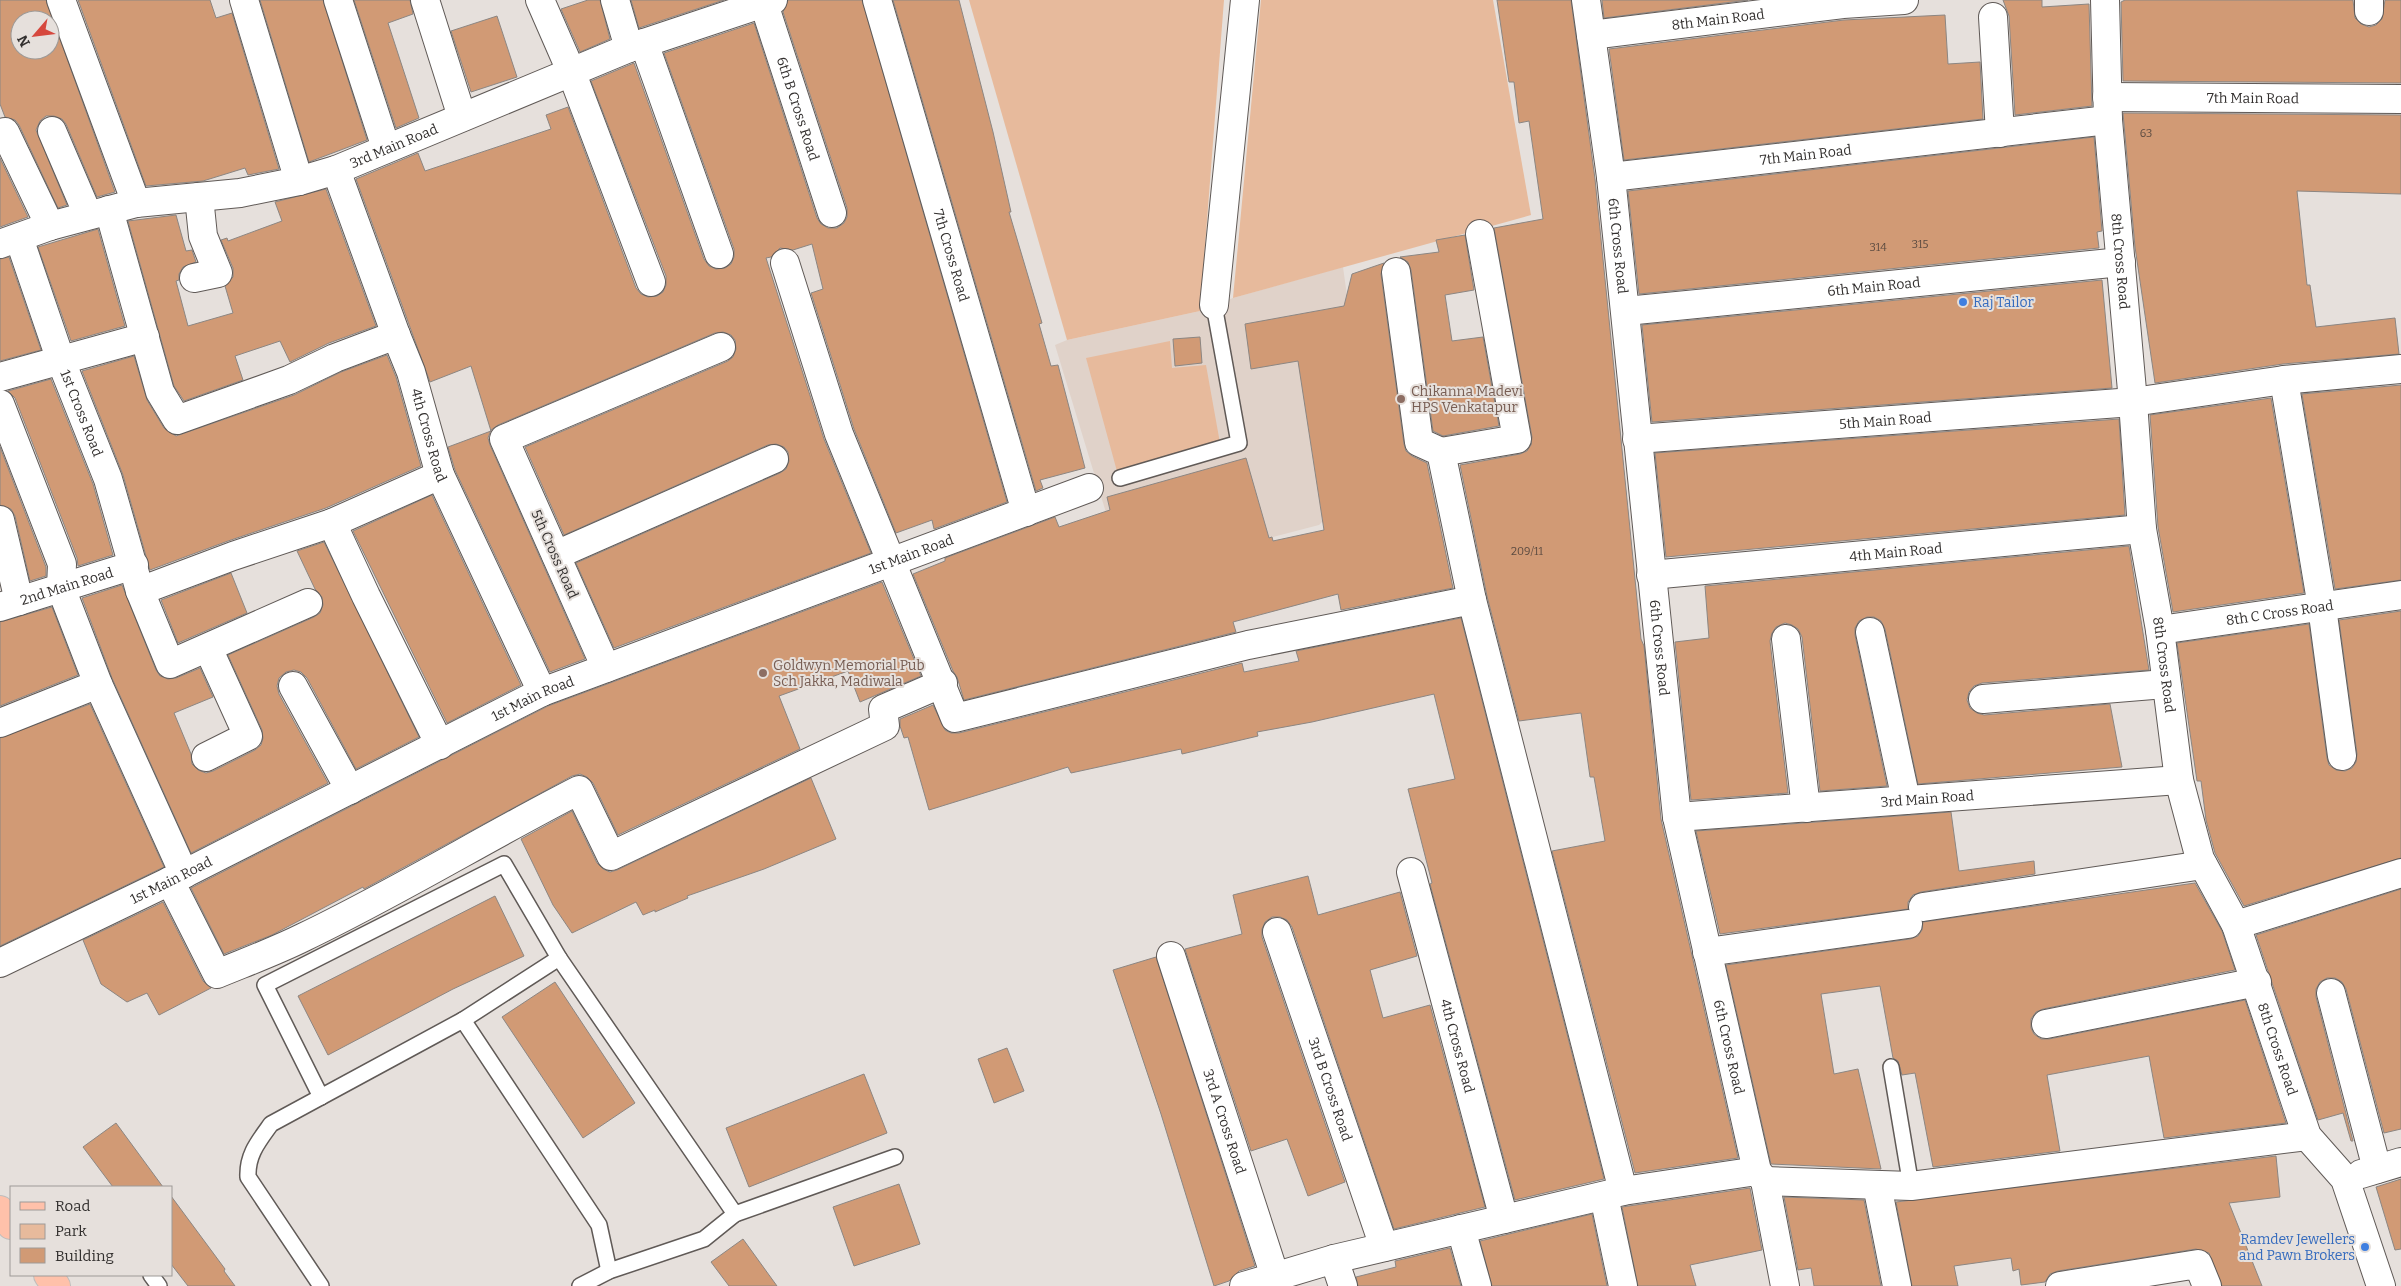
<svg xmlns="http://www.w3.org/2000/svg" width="2401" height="1286" viewBox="0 0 2401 1286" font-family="Bitter,serif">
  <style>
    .built { fill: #e0d2c9 }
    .green { fill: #e7ba9c }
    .building { fill: #d19a75; stroke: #8c8682; fill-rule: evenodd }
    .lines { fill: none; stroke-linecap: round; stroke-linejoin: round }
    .lane-casing { stroke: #605a57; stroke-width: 18 }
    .street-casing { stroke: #605a57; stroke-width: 30 }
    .primary-casing { stroke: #bebdbc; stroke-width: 30 }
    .lane { stroke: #fff; stroke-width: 15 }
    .street { stroke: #fff; stroke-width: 28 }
    .primary { stroke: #ffc1aa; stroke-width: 28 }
    .shop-dot { fill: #3f7fe0; stroke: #e6e0dc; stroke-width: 2 }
    .education-dot { fill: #8d6e63; stroke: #e6e0dc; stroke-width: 2 }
    .labels { text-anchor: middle; stroke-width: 4; stroke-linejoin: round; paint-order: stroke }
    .number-label { font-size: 11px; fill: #5a4a40 }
    .street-label { font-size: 14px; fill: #33302f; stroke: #e6e0dc }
    .shop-label { font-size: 14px; fill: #366cbe; stroke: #e6e0dc; text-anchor: start }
    .education-label { font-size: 14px; fill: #785e54; stroke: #e6e0dc; text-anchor: start }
  </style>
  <rect width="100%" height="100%" fill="#e6e0dc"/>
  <path class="built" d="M1343 267 1377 512 1322 522 1319 525 1125 575 1055 345 1067 340 1200 311 1233 298Z"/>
  <g class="green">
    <path d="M969 0H1224L1200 311 1067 340Z"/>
    <path d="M1261 0H1493L1531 215 1233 298Z"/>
    <path d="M1170 341 1172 368 1206 365 1220 443 1118 475 1086 358Z"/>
  </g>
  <g class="building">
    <path d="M0 0H46L115 192 97 197 66 124 62 119 54 116H46L40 121 36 130 67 205 58 208 19 125 15 120 5 117 0 104ZM20 20H50V50H20Z"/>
    <path d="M78 0H210L216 18 232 13 279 169 248 175 245 168 203 181 146 186Z"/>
    <path d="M260 0H323L367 140 309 162Z"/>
    <path d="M354 0H410L413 14 388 23 419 118 396 128Z"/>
    <path d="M588 0H600L610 39 580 52 561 9Z"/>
    <path d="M631 0H724L639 28Z"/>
    <path d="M788 0H862L1007 502 934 529 932 520 896 533 854 429 811 293 823 289 812 244 793 250 780 248 771 257 766 258 824 439 871 553 614 648 576 563 780 473 786 469 789 461 788 452 784 447 776 444 768 445 564 535 525 447 728 361 733 357 736 349 735 340 731 335 723 332 715 333 498 425 491 430 488 438 490 445 585 659 550 672 455 470 448 447 491 431 471 366 430 382 356 179 418 153 425 171 551 129 546 115 568 107 636 288 641 294 648 297 657 296 663 292 666 285V276L591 81 634 63 704 259 709 266 716 269 725 268 731 264 734 257V249L664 53 754 23 817 218 821 224 828 228H837L844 223 847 217V208L783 12Z"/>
    <path d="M893 0H959L993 132 1011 212H1009L1042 323 1039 324 1051 366 1058 365 1085 468 1040 480 1043 488 1036 491Z"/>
    <path d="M1497 0H1571L1595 179 1641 639 1644 646 1661 819 1738 1158 1635 1173 1552 851 1605 841 1594 777H1590L1581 713 1519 721 1487 596 1460 465 1520 454 1527 451 1531 445 1532 437 1494 228 1543 219 1529 121 1519 123 1514 82H1509Z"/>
    <path d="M1602 0H1748L1604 18Z"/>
    <path d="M2003 0H2042V7L2089 4 2092 106 2015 115 2009 16Z"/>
    <path d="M2125 0H2353L2355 18 2361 24 2369 27 2376 25 2382 19 2385 0H2401V83L2123 81 2121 2Z"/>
    <path d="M1945 15 1948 64 1980 62 1983 119 1624 160 1609 49 1844 20Z"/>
    <path d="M497 16 517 77 471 92 451 31Z"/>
    <path d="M2123 113 2401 115V194L2297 191 2307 285H2310L2316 327 2395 318 2399 354 2283 364 2155 383 2135 247Z"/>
    <path d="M2094 137 2102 231 2097 232 2099 248 1639 294 1628 191Z"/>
    <path d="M0 158 28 217 0 227Z"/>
    <path d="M326 189 376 326 329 343 290 362 280 341 235 356 243 380 184 401 174 386 128 221 176 215 186 251 192 250 196 262 183 267 179 274V280L176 281 188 326 233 313 225 286 233 277V268L221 240 227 238 228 241 282 221 275 202Z"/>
    <path d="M98 229 125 326 71 341 38 247Z"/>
    <path d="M1465 235 1474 290 1445 295 1452 341 1483 337 1499 426 1443 436 1433 431 1411 270 1408 262 1400 257 1439 252 1436 240Z"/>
    <path d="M9 257 41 350 0 361V259Z"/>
    <path d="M1384 263 1381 274 1404 444 1406 451 1412 456 1427 463 1453 588 1341 610 1338 594 1233 622 1236 632 964 700 957 677 953 671 913 574 945 561V558L1055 517 1059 527 1110 510 1107 497 1246 458 1269 538 1272 537 1273 541 1324 530 1298 361 1251 369 1245 324 1344 306 1352 274Z"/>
    <path d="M2102 280 2112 388 1652 422 1642 325Z"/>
    <path d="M1200 337 1202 363 1175 366 1173 339Z"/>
    <path d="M387 355 396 377 421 466 326 508 228 541 150 570 123 475 82 371 134 356 147 400 164 428 176 436 294 395 341 372Z"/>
    <path d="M51 379 93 484 113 555 78 566 77 558 15 398 8 391Z"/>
    <path d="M2401 385V580L2335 589 2302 394Z"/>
    <path d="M2271 398 2304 593 2173 612 2158 527 2150 415Z"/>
    <path d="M2119 419 2125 515 1666 557 1655 453Z"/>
    <path d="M0 447 46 567V576L30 581 15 516 11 509 0 505Z"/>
    <path d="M432 495 521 685 447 723 353 531Z"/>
    <path d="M324 542 419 737 356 769 307 678 301 672 294 670 286 672 279 678 277 686 279 694 328 783 191 853 112 678 82 598 122 585 156 670 160 676 168 679 176 678 200 668 213 697 174 713 191 754 192 764 198 770 206 773 213 771 255 750 261 745 263 738 262 730 228 655 314 617 320 613 323 605 322 597 315 589 297 551Z"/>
    <path d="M2129 546 2149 670 1982 683 1974 686 1969 692 1967 700 1970 708 1977 713 1984 715 2110 704 2122 767 1918 784 1885 629 1881 621 1874 617H1867L1859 621 1855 628V635L1887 786 1820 791 1802 637 1798 629 1792 625 1785 623 1776 627 1772 633 1770 641 1788 793 1691 800 1675 642 1709 638 1705 586Z"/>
    <path d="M231 573 247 613 178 643 161 600Z"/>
    <path d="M882 582 921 676 860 702 848 671 779 696 800 749 618 835 593 783 587 777 580 774 572 776 364 889 363 887 272 935 224 954 191 888 548 706Z"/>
    <path d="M52 607 78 675 0 706V622Z"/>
    <path d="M2401 611V858L2244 906 2215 853 2206 820 2201 781H2197L2177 643 2309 624 2327 758 2329 765 2336 770 2345 771 2352 768 2356 762 2357 754 2339 620Z"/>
    <path d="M1461 618 1604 1179 1515 1200 1430 884 1432 883 1408 789 1455 779 1434 694 1312 722 1257 732 1258 736 1182 754 1181 749 1071 773 1068 767 929 810 908 737 904 738 900 726V719L933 705 945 730 951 733H959L1242 663 1244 672 1299 661 1296 651Z"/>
    <path d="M90 704 164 867 0 946V738Z"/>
    <path d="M811 778 836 839 764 869 687 896 688 898 655 912V910L643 915 636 902 572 933 553 905 521 839 572 811 597 863 603 869 610 872 617 870Z"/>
    <path d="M1951 812 1959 871 2034 861 2035 874 1921 892 1913 895 1908 902V909L1720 934 1696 831Z"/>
    <path d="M1308 876 1318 915 1400 892 1417 956 1370 970 1383 1018 1430 1005 1485 1207 1394 1229 1292 927 1287 920 1280 917H1272L1265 922 1262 929V937L1345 1182 1308 1196 1287 1139 1251 1151 1185 949 1242 934 1233 895Z"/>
    <path d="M2195 883 2222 931 2235 970 2043 1009 2036 1012 2031 1019V1028L2034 1034 2041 1039H2049L2245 1000 2286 1123 2164 1138 2149 1056 2047 1075 2060 1151 1933 1167 1915 1073 1902 1075 1898 1061 1893 1058 1880 986 1821 994 1834 1074 1858 1069 1881 1169 1771 1164 1726 965 1910 939 1918 936 1922 930 1923 922Z"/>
    <path d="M2401 889V1129L2384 1133 2346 989 2342 982 2335 978H2327L2320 982 2316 989V997L2353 1141H2351L2343 1113 2318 1120 2256 935Z"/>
    <path d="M495 896 524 956 453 989 328 1055 298 996Z"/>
    <path d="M163 902 203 981 211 988 159 1015 147 993 127 1002 101 984 83 940Z"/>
    <path d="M1156 957 1255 1266 1239 1271 1229 1281 1214 1286 1161 1114 1113 970Z"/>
    <path d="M555 982 635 1103 583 1138 502 1017Z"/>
    <path d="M1007 1048 1024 1091 994 1103 978 1059Z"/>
    <path d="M864 1074 887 1133 749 1187 726 1128Z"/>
    <path d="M116 1123 163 1187H113L83 1147Z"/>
    <path d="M2276 1156 2280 1197 2229 1203 2262 1286H2222L2209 1253 2196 1249 2058 1271 2050 1274 2045 1282 2021 1285 2019 1269 2013 1271 2011 1258 1954 1266 1958 1286H1912L1896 1202Z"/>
    <path d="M2401 1179V1249L2395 1250 2376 1187Z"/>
    <path d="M899 1184 920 1244 854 1266 833 1207Z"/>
    <path d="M1750 1188 1762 1250 1690 1265 1696 1286H1638L1622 1207Z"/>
    <path d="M171 1196 225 1269 224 1271 235 1286H188L171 1264Z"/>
    <path d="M1784 1197 1864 1200 1881 1286H1814L1811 1268 1798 1270Z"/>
    <path d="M1592 1214 1607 1286H1492L1480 1241Z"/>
    <path d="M743 1239 777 1286H729L711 1262Z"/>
    <path d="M1450 1248 1461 1286H1358L1356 1277 1396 1267 1395 1261Z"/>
  </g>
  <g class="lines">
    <defs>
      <g id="lane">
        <path d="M1120 478 1239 443 1214 305"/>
        <path d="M463 1020 559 958 735 1214"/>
        <path d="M1891 1067 1911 1186"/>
        <path d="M321 1097 265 985 504 864 559 958"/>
        <path d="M151 1275 159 1286"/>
        <path d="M321 1286 248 1177C247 1155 258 1142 271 1124L463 1020 599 1225 609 1271"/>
        <path d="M580 1286 609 1271 704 1239 735 1214 895 1157"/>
      </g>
      <g id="street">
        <path d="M61 0 136 203"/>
        <path d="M244 0 299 181"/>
        <path d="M338 0 386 148"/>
        <path d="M425 0 462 117"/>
        <path d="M540 0 571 71 651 282"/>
        <path d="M615 0 629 48"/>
        <path id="s1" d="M877 0 1026 512"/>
        <path id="s2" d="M1586 0 1611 177 1677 817 1757 1171 1765 1181 1785 1286"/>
        <path id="s3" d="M2105 0 2108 120 2133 402 2142 529 2160 630 2179 780 2200 859 2236 925 2307 1136 2345 1179 2381 1286"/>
        <path id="s4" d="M764 4 832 213"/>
        <path d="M2369 11V0"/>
        <path d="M1993 17 2000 133"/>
        <path id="s5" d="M1591 35 1843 4 1904 0"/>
        <path d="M644 43 719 254"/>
        <path id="s6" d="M2107 97 2401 99"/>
        <path d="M52 131 88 215"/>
        <path d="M0 133 5 132 50 226"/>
        <path id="s7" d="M336 170 396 335 411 372 440 475 542 692"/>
        <path id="s8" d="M1611 177 2108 120"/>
        <path d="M109 210 160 392 177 420 289 380 335 358 396 335"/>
        <path id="s9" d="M19 238 61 361 108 479 140 591 170 664 308 603"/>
        <path id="s10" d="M0 244 50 226 136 203 240 193 299 181 336 170 629 48 773 0"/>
        <path d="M785 263 839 434 955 718 1248 645 1472 600 1623 1191"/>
        <path d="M1396 272 1419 442 1441 452 1472 600"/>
        <path d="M194 278 218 273 203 236 199 197"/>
        <path d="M1214 305 1245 0"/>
        <path id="s11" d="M1626 311 2121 262"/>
        <path d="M0 377 145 337"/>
        <path d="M2284 380 2322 607 2342 756"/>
        <path d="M0 404 62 564 61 588 98 684 184 874"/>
        <path id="s12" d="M1637 439 2133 402 2284 380 2401 369"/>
        <path d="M1441 452 1517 439 1480 234"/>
        <path d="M0 520 19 601"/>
        <path d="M332 523 366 596 440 745"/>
        <path d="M556 555 774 459"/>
        <path id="s13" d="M1651 575 2142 529"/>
        <path d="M140 591 233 556 332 523 440 475"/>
        <path id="s14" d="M0 607 134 565"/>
        <path id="s15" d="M2160 630 2401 595"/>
        <path d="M1870 632 1906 800"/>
        <path d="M1786 639 1806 808"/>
        <path d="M606 668 504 439 721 347"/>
        <path d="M293 686 350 790"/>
        <path d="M1983 699 2165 684"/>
        <path d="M0 723 98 684"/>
        <path d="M206 757 248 736 208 648"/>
        <path id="s16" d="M1677 817 2179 780"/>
        <path id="s17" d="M1411 872 1504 1219"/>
        <path d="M170 881 217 974C246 962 276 951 304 937 398 892 487 837 579 790L611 856 885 726 883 709 943 683"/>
        <path d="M1923 907 2203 865"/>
        <path d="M2236 925 2401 873"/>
        <path id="s18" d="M1277 932 1384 1247"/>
        <path d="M1707 952 1908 924"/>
        <path id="s19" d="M1171 956 1278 1286"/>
        <path id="s20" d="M0 963 170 881 542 692 1089 488"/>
        <path d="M2331 993 2377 1169"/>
        <path d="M2046 1024 2257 982"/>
        <path d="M2361 1174 2401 1162"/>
        <path d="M1765 1181 1911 1186 2307 1136"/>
        <path d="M1877 1185 1897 1286"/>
        <path d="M1604 1196 1623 1286"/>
        <path d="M1461 1229 1477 1286"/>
        <path d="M1334 1259 1343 1286"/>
        <path d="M1244 1286 1334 1259 1623 1191 1757 1171"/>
        <path d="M2060 1286 2198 1264 2207 1286"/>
      </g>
      <g id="primary">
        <path d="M0 1210 11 1225"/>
        <path d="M48 1275 56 1286"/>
      </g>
    </defs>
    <use href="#lane" class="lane-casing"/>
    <use href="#street" class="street-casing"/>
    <use href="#primary" class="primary-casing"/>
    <use href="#lane" class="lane"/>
    <use href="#street" class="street"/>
    <use href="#primary" class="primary"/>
  </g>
  <g class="shop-dot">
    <circle cx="1963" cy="302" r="5"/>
    <circle cx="2365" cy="1247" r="5"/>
  </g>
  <g class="education-dot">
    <circle cx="1401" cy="399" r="5"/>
    <circle cx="763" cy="673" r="5"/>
  </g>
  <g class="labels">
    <g class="number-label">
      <text x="2146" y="137">63</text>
      <text x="1920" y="248">315</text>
      <text x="1878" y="251">314</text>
      <text x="1527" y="555">209/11</text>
    </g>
    <g class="street-label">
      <text dy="5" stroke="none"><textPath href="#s5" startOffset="128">8th Main Road</textPath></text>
      <text dy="5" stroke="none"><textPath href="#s6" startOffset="146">7th Main Road</textPath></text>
      <text dy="5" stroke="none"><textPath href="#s4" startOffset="110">6th B Cross Road</textPath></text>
      <text dy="5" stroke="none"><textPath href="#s10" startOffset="408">3rd Main Road</textPath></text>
      <text dy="5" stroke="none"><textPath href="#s8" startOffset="196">7th Main Road</textPath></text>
      <text dy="5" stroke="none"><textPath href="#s2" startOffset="248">6th Cross Road</textPath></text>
      <text dy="5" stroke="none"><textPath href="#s1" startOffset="266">7th Cross Road</textPath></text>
      <text dy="5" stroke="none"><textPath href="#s3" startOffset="262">8th Cross Road</textPath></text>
      <text dy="5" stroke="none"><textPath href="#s11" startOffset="249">6th Main Road</textPath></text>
      <text dy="5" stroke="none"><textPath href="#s9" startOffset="186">1st Cross Road</textPath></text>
      <text dy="5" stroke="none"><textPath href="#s12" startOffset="249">5th Main Road</textPath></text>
      <text dy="5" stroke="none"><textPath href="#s7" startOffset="281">4th Cross Road</textPath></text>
      <text dy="5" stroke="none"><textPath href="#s13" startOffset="246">4th Main Road</textPath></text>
      <text transform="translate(555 554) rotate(66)" y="5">5th Cross Road</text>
      <text dy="5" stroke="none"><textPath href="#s20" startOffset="1000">1st Main Road</textPath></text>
      <text dy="5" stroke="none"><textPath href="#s14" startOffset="70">2nd Main Road</textPath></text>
      <text dy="5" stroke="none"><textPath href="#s15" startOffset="121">8th C Cross Road</textPath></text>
      <text dy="5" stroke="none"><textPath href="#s2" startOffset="652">6th Cross Road</textPath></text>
      <text dy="5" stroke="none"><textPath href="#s3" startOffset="668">8th Cross Road</textPath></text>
      <text dy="5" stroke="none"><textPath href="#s20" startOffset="595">1st Main Road</textPath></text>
      <text dy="5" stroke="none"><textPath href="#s16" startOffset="251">3rd Main Road</textPath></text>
      <text dy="5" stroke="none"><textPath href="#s20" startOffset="190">1st Main Road</textPath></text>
      <text dy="5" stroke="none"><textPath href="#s17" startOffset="180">4th Cross Road</textPath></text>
      <text dy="5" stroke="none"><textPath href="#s2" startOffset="1058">6th Cross Road</textPath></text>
      <text dy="5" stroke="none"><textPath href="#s3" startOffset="1072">8th Cross Road</textPath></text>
      <text dy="5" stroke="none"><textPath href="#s18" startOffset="166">3rd B Cross Road</textPath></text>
      <text dy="5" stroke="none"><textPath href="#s19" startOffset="174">3rd A Cross Road</textPath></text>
    </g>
    <g class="shop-label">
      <text x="1973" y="307">Raj Tailor</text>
      <text x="2355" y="1244" text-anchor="end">Ramdev Jewellers<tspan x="2355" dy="16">and Pawn Brokers</tspan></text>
    </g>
    <g class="education-label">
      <text x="1411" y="396">Chikanna Madevi<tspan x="1411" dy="16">HPS Venkatapur</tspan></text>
      <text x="773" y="670">Goldwyn Memorial Pub<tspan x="773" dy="16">Sch Jakka, Madiwala</tspan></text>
    </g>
  </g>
  <rect x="10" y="1186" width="162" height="90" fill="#e6e0dc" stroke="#9e9a97"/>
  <rect x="20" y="1202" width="25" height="8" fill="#ffc1aa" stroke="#9e9a97"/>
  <text x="55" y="1211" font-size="15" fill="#33302f">Road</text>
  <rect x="20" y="1224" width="25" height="15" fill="#e7ba9c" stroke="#9e9a97"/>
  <text x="55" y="1236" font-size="15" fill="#33302f">Park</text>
  <rect x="20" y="1248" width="25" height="15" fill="#d19a75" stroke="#9e9a97"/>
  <text x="55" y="1261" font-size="15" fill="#33302f">Building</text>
  <g transform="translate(35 35) rotate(242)"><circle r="24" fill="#e6e0dc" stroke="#9e9a97"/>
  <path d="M0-4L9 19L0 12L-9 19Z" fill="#d6483e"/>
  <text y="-8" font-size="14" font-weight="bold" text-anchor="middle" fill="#33302f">N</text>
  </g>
</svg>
